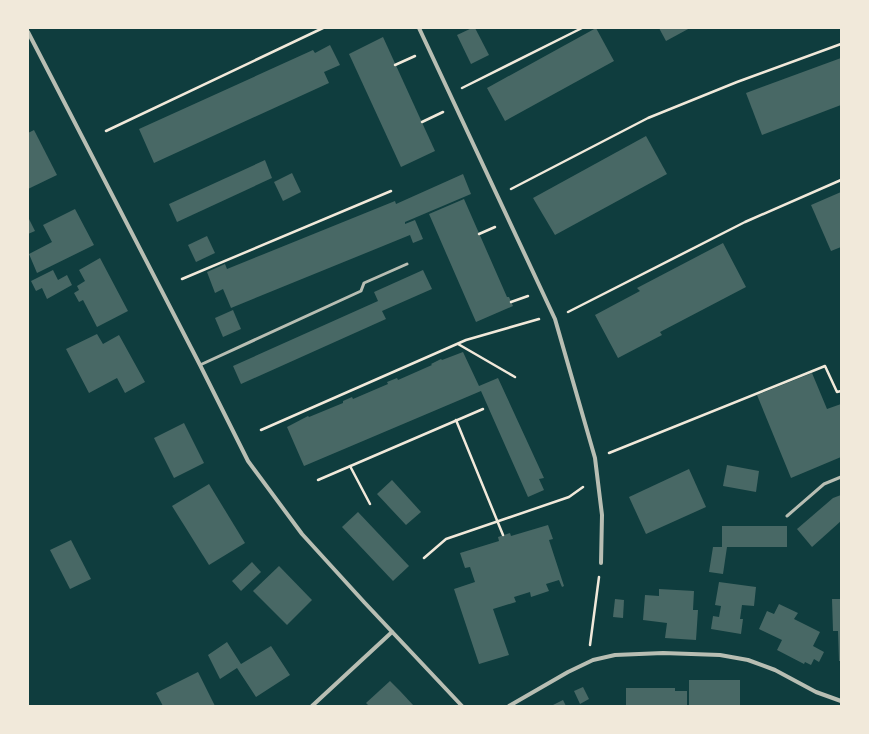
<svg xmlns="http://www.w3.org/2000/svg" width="869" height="734" viewBox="0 0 869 734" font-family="'Asap Condensed',sans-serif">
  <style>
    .building { fill: #486865 }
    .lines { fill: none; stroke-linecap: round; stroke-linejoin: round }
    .path { stroke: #f1e9da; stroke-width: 2.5 }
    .service { stroke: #b8beb3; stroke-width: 3 }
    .minor { stroke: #b8beb3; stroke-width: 4 }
  </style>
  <rect width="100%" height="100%" fill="#0f3d3e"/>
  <g class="building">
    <path d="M472 28H475L489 55 471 64 457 35Z"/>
    <path d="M596 28 614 61 505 121 487 88Z"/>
    <path d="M659 28H690L666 41Z"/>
    <path d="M383 37 435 151 401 167 349 54Z"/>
    <path d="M330 45 340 65 324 72 329 83 154 163 139 129 313 50 315 53Z"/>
    <path d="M841 58V105L762 135 746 93Z"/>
    <path d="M34 130 57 175 28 189V133Z"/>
    <path d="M646 136 667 174 555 235 533 198Z"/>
    <path d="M265 160 272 178 177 222 169 204Z"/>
    <path d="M292 173 301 192 283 201 274 182Z"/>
    <path d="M463 174 471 194 405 222V224L415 220 423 239 413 243 410 235 231 308 223 289 215 293 207 272 225 264 227 269 395 201 396 204Z"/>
    <path d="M841 192V247L831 251 811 205Z"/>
    <path d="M464 199 507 297H509L513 306 476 322 429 214Z"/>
    <path d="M75 209 94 245 37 273 29 254 52 242 43 225Z"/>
    <path d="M28 217 35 231 28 234Z"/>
    <path d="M207 236 215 253 196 262 188 245Z"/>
    <path d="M723 243 746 287 660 332 662 335 618 358 595 315 640 291 637 288Z"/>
    <path d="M100 258 128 311 97 327 83 300 79 302 74 293 79 290 77 286 85 281 79 270Z"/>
    <path d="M53 270 58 280 67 275 72 285 47 299 42 288 36 291 31 281Z"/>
    <path d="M423 270 432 289 382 311 386 319 241 384 233 366 378 301 374 292Z"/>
    <path d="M233 310 241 329 223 337 215 318Z"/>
    <path d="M97 334 103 344 119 335 145 382 125 393 117 378 89 393 66 349Z"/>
    <path d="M463 352 479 386 498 378 544 478 539 479 544 490 528 497 481 391 304 466 287 427 308 416 309 417 343 403V401L352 397 353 399 388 384 387 382 397 378 398 380 432 365 431 364 441 359 442 360Z"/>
    <path d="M812 373 827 409 841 404V457L791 478 757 395Z"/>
    <path d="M184 423 204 463 174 478 154 438Z"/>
    <path d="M727 465 759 471 756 492 723 486Z"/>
    <path d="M689 469 706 507 646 534 629 497Z"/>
    <path d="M392 480 421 512 406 525 377 494Z"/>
    <path d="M209 484 245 543 209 565 172 506Z"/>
    <path d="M841 495V521L812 547 797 529 833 498Z"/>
    <path d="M358 512 409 566 393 581 342 527Z"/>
    <path d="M548 525 553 539 549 540 564 586 562 587 559 580 546 584 549 591 531 597 530 592 514 597 516 602 493 609 509 655 479 664 454 589 475 582 470 567 465 568 460 553 499 541 498 537 510 533 511 536Z"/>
    <path d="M722 526H787V547H727L723 574 709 572 713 547H722Z"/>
    <path d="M71 540 91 579 70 589 50 550Z"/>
    <path d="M252 562 261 572 241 591 232 581Z"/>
    <path d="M279 566 312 600 287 625 253 591Z"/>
    <path d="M719 582 756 587 754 606 742 605 740 619H743L741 634 711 629 713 616 719 617 721 606 715 605Z"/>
    <path d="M659 589 694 591 693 610H698L696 640 665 638 667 623 643 620 645 595 659 596Z"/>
    <path d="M615 599 624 600 623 618 613 617Z"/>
    <path d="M832 599H841V661H839L838 631H833Z"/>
    <path d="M779 604 798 613 794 619 820 632 813 646 824 652 819 662 814 659 811 665 805 662 804 664 777 650 782 640 759 629 767 611 774 614Z"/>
    <path d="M227 642 241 664 271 646 290 675 256 697 237 668 220 679 208 655Z"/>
    <path d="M198 672 215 706H163L156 693Z"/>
    <rect x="689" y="680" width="51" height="26"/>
    <path d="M390 681 400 691 414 706H369L366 703Z"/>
    <path d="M583 687 589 699 580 704 574 691Z"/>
    <path d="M626 688H675V691H687V706H626Z"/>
    <path d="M563 700 566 706H551Z"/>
  </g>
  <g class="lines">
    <g class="path">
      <path d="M395 65 415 56"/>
      <path d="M462 88 582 28"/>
      <path d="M422 122 443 112"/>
      <path d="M106 131 323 28"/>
      <path d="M511 189 648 118 737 82 841 44"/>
      <path d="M479 234 495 227"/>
      <path d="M182 279 391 191"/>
      <path d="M511 302 528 296"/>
      <path d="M568 312 745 222 841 180"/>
      <path d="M458 344 515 377"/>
      <path d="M456 420 503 535"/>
      <path d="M261 430 466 340 539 319"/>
      <path d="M609 453 825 366 837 392 841 391"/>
      <path d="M350 466 370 504"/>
      <path d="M318 480 483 409"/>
      <path d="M424 558 446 539 569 497 583 487"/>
      <path d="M590 645 599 577"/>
    </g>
    <g class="service">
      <path d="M200 365 361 291 364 283 407 264"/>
      <path d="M787 516 824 484 841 477"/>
    </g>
    <g class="minor">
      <path d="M419 28 555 319 595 458 602 515 601 563"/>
      <path d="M28 32 200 365 248 461 302 534 364 602 462 706"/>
      <path d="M312 706 392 632"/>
      <path d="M509 706 568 672 593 660 615 655 663 653 720 655 748 660 775 670 816 692 841 701"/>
    </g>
  </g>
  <rect width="869" height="734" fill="none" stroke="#f1e9da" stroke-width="58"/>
</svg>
